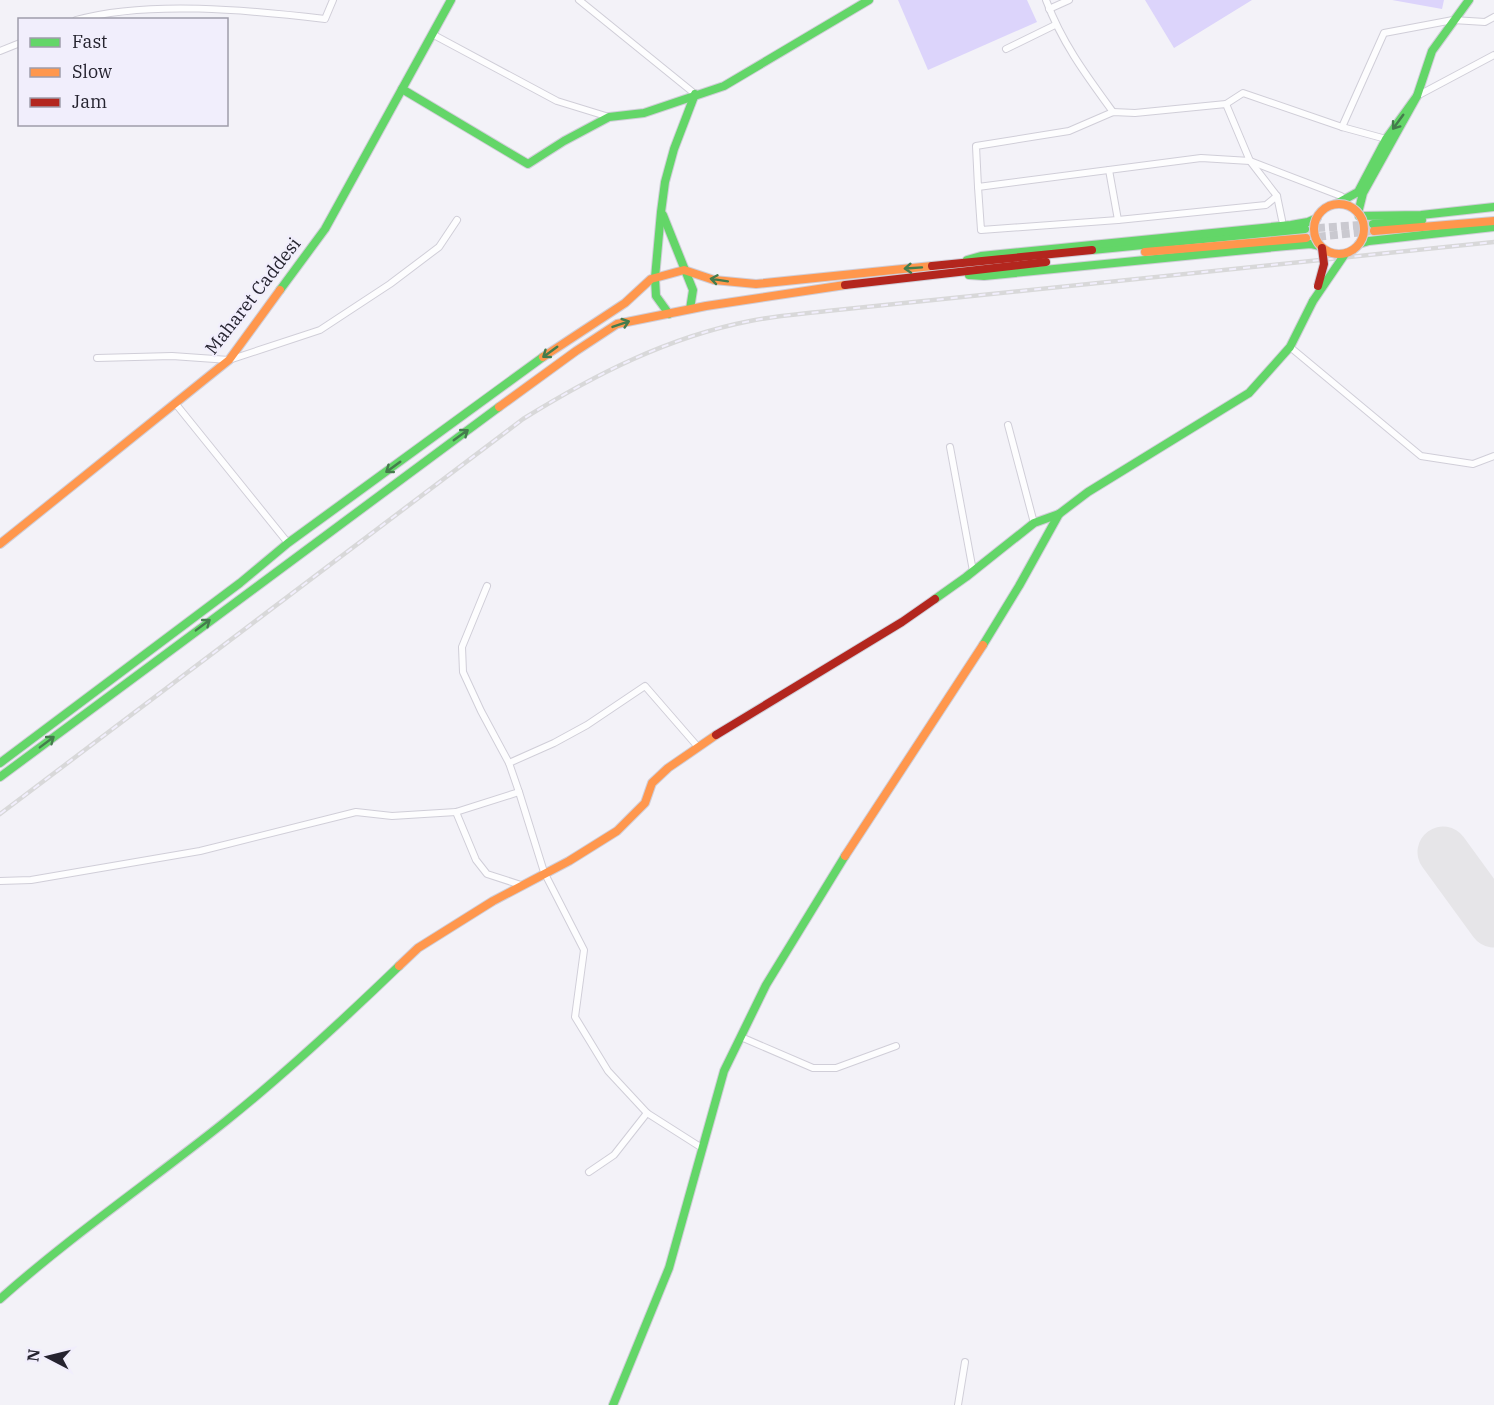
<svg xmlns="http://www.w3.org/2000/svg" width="1494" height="1405" viewBox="0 0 1494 1405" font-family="'IBM Plex Serif',serif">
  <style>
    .green { fill: #dcd4fb }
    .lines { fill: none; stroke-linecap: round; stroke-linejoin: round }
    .taxiway { stroke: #e6e5e8; stroke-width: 20 }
    .runway { stroke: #e6e5e8; stroke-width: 51 }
    .secondary-tunnel { stroke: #cac9d0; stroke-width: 8; stroke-dasharray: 8 4; stroke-linecap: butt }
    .street-casing { stroke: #d0ced8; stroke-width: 8 }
    .fast-casing { stroke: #d0ced8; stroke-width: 10 }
    .slow-casing { stroke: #d0ced8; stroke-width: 10 }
    .jam-casing { stroke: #d0ced8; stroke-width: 10 }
    .street { stroke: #fdfdfe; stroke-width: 6 }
    .fast { stroke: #63d668; stroke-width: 8 }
    .slow { stroke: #ff974d; stroke-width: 8 }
    .jam { stroke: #b3261e; stroke-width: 8 }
    .rail-casing { stroke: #d8d8d9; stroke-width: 4.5 }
    .rail { stroke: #f1eefc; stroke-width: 2; stroke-dasharray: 7; stroke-linecap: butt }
    .fast-bridge-casing { stroke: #d0ced8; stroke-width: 10; stroke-linecap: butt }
    .slow-bridge-casing { stroke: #d0ced8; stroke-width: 10; stroke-linecap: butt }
    .jam-bridge-casing { stroke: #d0ced8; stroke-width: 10; stroke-linecap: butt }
    .fast-bridge { stroke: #63d668; stroke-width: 8 }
    .slow-bridge { stroke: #ff974d; stroke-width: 8 }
    .jam-bridge { stroke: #b3261e; stroke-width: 8 }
    .oneway { stroke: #447c4c }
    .labels { text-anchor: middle; stroke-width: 4.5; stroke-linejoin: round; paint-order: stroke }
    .street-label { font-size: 18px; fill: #25232f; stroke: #f1eefc }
  </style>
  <rect width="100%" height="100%" fill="#f3f2f8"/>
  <g class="green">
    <path d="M898 0H1027L1037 22 928 70Z"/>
    <path d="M1145 0H1252L1174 48Z"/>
    <path d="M1392 0H1444L1442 9Z"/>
  </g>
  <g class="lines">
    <path class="taxiway" d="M1468 887 1494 895"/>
    <path class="runway" d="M1443 852 1494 922"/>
    <g class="secondary-tunnel">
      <path d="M1305 229 1373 224"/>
      <path d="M1306 238 1374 231"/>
    </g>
    <defs>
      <g id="street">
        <path d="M579 0 695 94"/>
        <path d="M1046 0C1062 43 1086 75 1113 112"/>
        <path d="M1049 9 1069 0"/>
        <path d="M76 20C148 0 249 10 325 19L333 0"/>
        <path d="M432 34 557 101 609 117"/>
        <path d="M1006 49 1055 25"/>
        <path d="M0 51 20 43"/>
        <path d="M1417 96 1494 55"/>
        <path d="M1226 104 1250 161 1201 158 978 187 976 146 1069 131 1113 112 1135 113Z"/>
        <path d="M1226 104 1243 93 1342 127 1386 139"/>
        <path d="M1342 127 1384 33 1453 20 1485 22 1494 17"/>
        <path d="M1250 161 1341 196"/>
        <path d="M1109 170 1118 220"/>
        <path d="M978 187 981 230 1118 220 1266 205 1277 196 1250 161"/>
        <path d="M1277 196 1282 220"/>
        <path d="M1290 347 1421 456 1473 464 1494 456"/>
        <path d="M97 358 172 356 229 360 320 330 390 284 439 247 457 220"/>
        <path d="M175 403 288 543"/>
        <path d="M1008 425 1034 523"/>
        <path d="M950 447 973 571"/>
        <path d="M487 586 462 647 463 672 481 711 509 763"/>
        <path d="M519 792 509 763 554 743 587 725 645 686 698 747"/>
        <path d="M456 812 476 860 487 874 521 885"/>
        <path d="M0 881 31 880 200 851 356 812 392 816 456 812 519 792 544 872 584 950 575 1017 608 1071 647 1113 702 1148"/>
        <path d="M741 1037 813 1068H836L896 1046"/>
        <path d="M589 1172 614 1155 647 1113"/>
        <path d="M958 1405 965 1362"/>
      </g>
      <g id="fast">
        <path d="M402 89 528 164 564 141 609 117 644 113 724 86 869 0"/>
        <path d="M1417 96 1432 51 1469 0"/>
        <path d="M1336 204 1358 192 1386 139 1417 96 1363 193 1358 213"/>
        <path d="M663 215 693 290 690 309"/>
        <path d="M1359 216 1421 215 1494 207"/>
        <path d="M1373 224 1422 220"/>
        <path d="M1359 244 1369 241 1494 227"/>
        <path d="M1092 250 1305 229"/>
        <path d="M967 260 981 256 1291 225 1308 222 1317 218"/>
        <path d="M969 275 984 276 1286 246 1311 244 1320 246"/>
        <path d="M280 290 325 229 451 0"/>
        <path d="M669 314 656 296 655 278 661 212 665 182 674 149 695 94"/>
        <path d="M935 599 966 577 1034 523 1059 514"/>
        <path d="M983 645 1019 586 1059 514 1088 492 1249 393 1290 347 1313 301"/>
        <path d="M0 763 240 583 288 543 543 357"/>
        <path d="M0 777 499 407"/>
        <path d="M0 1299C72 1235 151 1181 226 1121 287 1072 343 1020 399 966"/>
        <path d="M613 1405 669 1268 724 1071 766 985 845 856"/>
      </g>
      <g id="slow">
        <path d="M1374 231 1494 221"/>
        <path d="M1145 252 1306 238"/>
        <path d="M543 357 625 303 651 279 684 270 714 280 756 284 932 266"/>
        <path d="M499 407 576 351 617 324 706 306 845 285"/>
        <path d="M0 544 229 360 280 290"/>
        <path d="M845 856 983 645"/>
        <path d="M399 966 418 948 493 901 569 861 617 831 645 803 652 783 668 768 716 735"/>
      </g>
      <g id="jam">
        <path d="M932 266 1092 250"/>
        <path d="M845 285 1046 262"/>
        <path d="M716 735 902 622 935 599"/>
      </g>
    </defs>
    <use href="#street" class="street-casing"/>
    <use href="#fast" class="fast-casing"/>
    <use href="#slow" class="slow-casing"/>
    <use href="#jam" class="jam-casing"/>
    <use href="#street" class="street"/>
    <use href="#fast" class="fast"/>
    <use href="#slow" class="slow"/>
    <use href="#jam" class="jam"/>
    <defs>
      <path id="rail" d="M0 814 523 419C594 375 668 337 750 321 775 316 802 314 827 311L1494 242"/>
    </defs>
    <use href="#rail" class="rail-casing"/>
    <use href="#rail" class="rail"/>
    <defs>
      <path id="fast-bridge" d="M1313 301 1345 254"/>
      <circle id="slow-bridge" cx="1339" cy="229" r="25"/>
      <path id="jam-bridge" d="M1318 286 1324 264 1322 248"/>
    </defs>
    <use href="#fast-bridge" class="fast-bridge-casing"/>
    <use href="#slow-bridge" class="slow-bridge-casing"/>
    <use href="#jam-bridge" class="jam-bridge-casing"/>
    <use href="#fast-bridge" class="fast-bridge"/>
    <use href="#slow-bridge" class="slow-bridge"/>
    <use href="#jam-bridge" class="jam-bridge"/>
  </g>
  <defs><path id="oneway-shaft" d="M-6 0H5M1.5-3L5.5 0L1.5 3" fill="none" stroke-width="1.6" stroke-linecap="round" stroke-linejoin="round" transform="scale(1.5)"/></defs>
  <g class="oneway">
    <use href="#oneway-shaft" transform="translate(1398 122) rotate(126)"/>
    <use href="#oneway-shaft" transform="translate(913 268) rotate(176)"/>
    <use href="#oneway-shaft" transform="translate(719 280) rotate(-171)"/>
    <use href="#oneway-shaft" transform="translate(621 324) rotate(-19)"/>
    <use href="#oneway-shaft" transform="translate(550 352) rotate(144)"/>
    <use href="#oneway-shaft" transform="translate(461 435) rotate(-36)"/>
    <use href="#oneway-shaft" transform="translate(393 467) rotate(144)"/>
    <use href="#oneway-shaft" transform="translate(203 625) rotate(-37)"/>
    <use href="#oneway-shaft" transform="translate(47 742) rotate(-37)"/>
  </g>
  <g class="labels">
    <g class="street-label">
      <text transform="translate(253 296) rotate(-52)" y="6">Maharet Caddesi</text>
    </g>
  </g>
  <rect x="18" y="18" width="210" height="108" fill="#f1eefc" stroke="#9f9daa" stroke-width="1.5"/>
  <rect x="30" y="38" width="30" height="9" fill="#63d668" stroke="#9f9daa" stroke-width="1.5"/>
  <text x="72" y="48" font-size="18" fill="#25232f">Fast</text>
  <rect x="30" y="68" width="30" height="9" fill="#ff974d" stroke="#9f9daa" stroke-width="1.5"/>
  <text x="72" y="78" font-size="18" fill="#25232f">Slow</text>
  <rect x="30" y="98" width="30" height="9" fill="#b3261e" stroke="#9f9daa" stroke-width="1.5"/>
  <text x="72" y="108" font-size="18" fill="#25232f">Jam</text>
  <g transform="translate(48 1357) rotate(277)" stroke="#f1eefc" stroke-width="4.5" paint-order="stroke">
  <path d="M0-4.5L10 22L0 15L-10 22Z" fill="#25232f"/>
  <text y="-9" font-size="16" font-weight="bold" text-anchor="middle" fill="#25232f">N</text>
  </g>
</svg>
